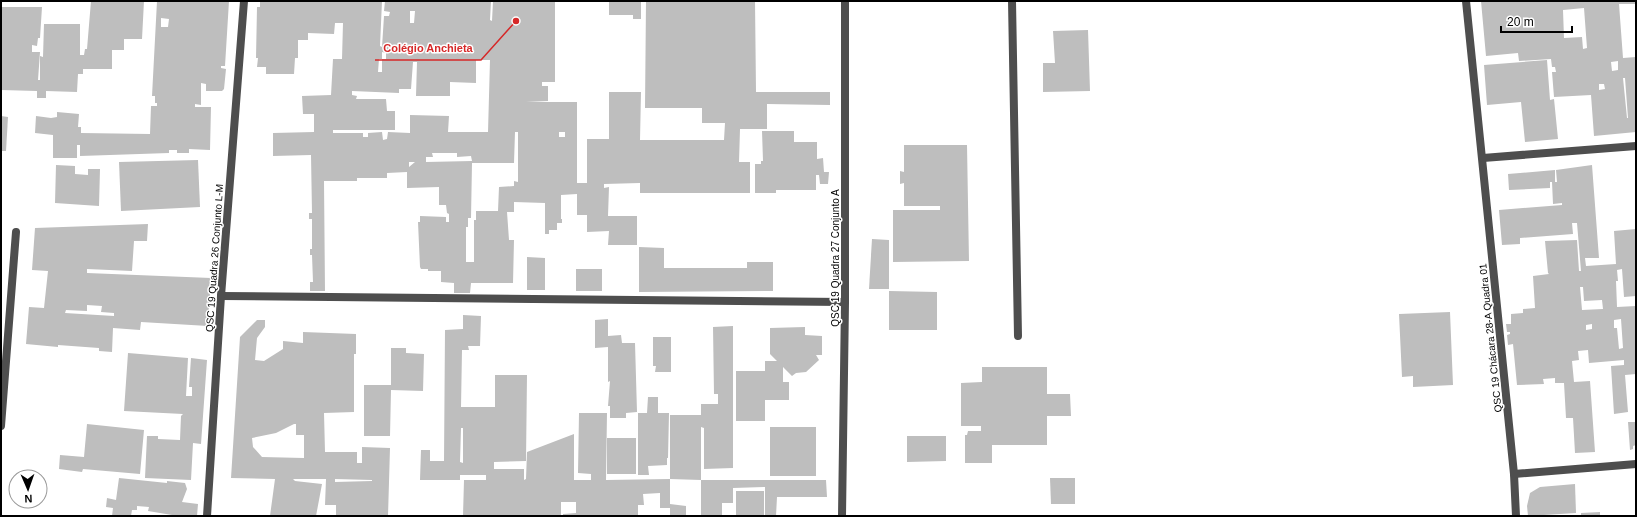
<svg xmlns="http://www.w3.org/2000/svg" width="1637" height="517" viewBox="0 0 1637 517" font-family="Helvetica,sans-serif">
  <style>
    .building { fill: #bebebe; fill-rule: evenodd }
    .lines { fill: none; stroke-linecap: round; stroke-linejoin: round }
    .street { stroke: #4e4e4e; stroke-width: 8 }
    .labels { text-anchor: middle; stroke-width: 3; stroke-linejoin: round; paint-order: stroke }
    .street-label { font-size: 10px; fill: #000; stroke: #fff }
    .leader { fill: none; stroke: #d62828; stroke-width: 1.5 }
    .callout-dot { fill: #d62828; stroke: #fff; stroke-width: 1.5 }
    .callout-label { font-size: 11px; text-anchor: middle; font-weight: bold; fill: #d62828; stroke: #fff; stroke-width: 3; stroke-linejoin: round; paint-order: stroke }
  </style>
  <rect width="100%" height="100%" fill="#fff"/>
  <g class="building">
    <path d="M91 1H144L142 39H124V50H112V69H83V74H78L77 92 46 91V98H37V91L1 90V7H42L40 38H38L37 46 32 45V52H40L38 80H40V56L43 57 44 24H80V55H84L85 49H87Z"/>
    <path d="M157 1H229L225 66H221V68L226 69 224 89 222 91H206V84L201 83V105L195 104V107H211L210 150 189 149V153H177V150H169V153L80 156V145H77V158H53V135L35 133 36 116 51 118 57 117V112L79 114 78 127H81V133L150 134 151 106H157V103H155V96H152ZM161 18 169 19 168 27H161Z"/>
    <path d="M260 1H382L380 46 382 47 384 16H389L390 12 384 11 385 1H491L490 20 492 21 493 1H555V82H542V86H548V101L526 102H577V183H587V139H609V92H641L640 140H724L725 123H702V108H645L646 1H755L756 92H830V105L767 104V129H740L739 162H750V193H640V183L604 184V188L609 187 608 216H637V245H608L609 231 587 232V215H577V194L561 195V219H562V223H557V230H549V234H545V203L514 202V212H507L509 240H514L513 283H471L470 293H454V283L441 282V271H428V269H421L420 267 418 222H420V216L446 217V222H449V214L447 213 446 205H439V187L407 188V172L387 173V178H357V181H324L325 291H310V282H313L312 255H310V249H312V219H309V213H312L311 155 273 156V133L314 132V114H303L302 96 331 95 333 59H342L343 23H335L334 34 308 33V40H298V58H295L294 74H266V67H257L258 58H256L257 7H260ZM410 11H415L414 23H410ZM382 52 386 53V59H382V72H378L379 59H382ZM476 60H490L488 132H448L449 116 410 115V133L388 132 387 139 383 140 382 132 368 133V137H363V133H333V130H395V111H387L386 99H356L357 96 352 95V91L399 93V89H411L413 62H417L416 96H450V82L476 83ZM515 132H518V182L514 181V186L499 187 498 211H476V220H474V262H466V227H468V218H471L472 163H514ZM559 132H565V137H559ZM432 153H457V157L471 156 472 161 426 162V157H433ZM409 162H415L409 167Z"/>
    <path d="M609 1H641V19H633V15H609Z"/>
    <path d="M1481 1H1636V4H1619L1623 58 1636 57V132L1594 136 1591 95 1554 97 1552 72H1556L1555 67H1552L1551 59 1519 61 1518 53 1486 56ZM1584 8 1587 48 1583 49 1582 37 1564 38 1563 10ZM1618 61V70L1612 71 1611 62ZM1623 78H1625L1628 118H1627ZM1599 84H1604L1605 89 1599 90Z"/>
    <path d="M1088 30 1090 91 1043 92V63H1055L1053 31Z"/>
    <path d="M1547 60 1550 100 1554 99 1558 139 1525 142 1521 102 1487 105 1484 65Z"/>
    <path d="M1 116 8 117 6 151H1Z"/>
    <path d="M762 131H794V142H817V159L823 158 824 172H829L828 184H820L819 175H816V190H776V193H755V164H761V161H763Z"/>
    <path d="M904 145H967L969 261 893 262V210H940V206H904V183L900 184V171L904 172Z"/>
    <path d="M198 160 200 207 121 211 119 162Z"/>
    <path d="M56 165 75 166V174L88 175V169H100L99 206 55 203Z"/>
    <path d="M1592 165 1599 258H1585L1586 266 1616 264 1614 231 1636 229V296L1624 297 1622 269 1617 270 1618 281H1616L1617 307 1636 306V374L1625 375 1628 412 1614 414 1611 366 1624 365V360L1589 363 1588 350 1578 351 1579 360 1572 361 1574 382 1590 381 1595 452 1575 453 1573 418H1566L1564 383H1555V378L1543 379 1544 384 1517 385 1513 344 1508 345 1507 335 1510 334V332H1507L1506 324H1511V314L1523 313V309L1535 308 1533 276 1549 274 1548 273 1545 241 1577 240 1579 271H1581L1577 223H1572L1573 234 1520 238V244L1502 245 1499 210 1562 205V203L1553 204 1552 182H1550V188L1509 190 1508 174 1555 170V182H1557L1556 170ZM1580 287H1583L1584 301 1602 300 1603 309 1582 310ZM1621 319 1623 348 1619 349 1617 328H1614V320ZM1592 324V329L1586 330V325Z"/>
    <path d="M148 224 147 241H134L132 271 87 269V273L211 278 208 326 141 322 140 330 113 328 112 352 99 351V348L58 345V347L26 344 29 307 44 308 48 271 32 270 35 228ZM87 305 102 306 101 312 114 313V316L65 313 66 310 87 311Z"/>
    <path d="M872 239 889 240V289H869Z"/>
    <path d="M639 247 664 248V268H747V262H773V291L639 292Z"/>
    <path d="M527 257 545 258V290H527Z"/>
    <rect x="576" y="269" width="26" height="22"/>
    <path d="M889 291 937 292V330H889Z"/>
    <path d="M1450 312 1453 385 1413 387V376L1402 377 1399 314Z"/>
    <path d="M463 315 481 316 480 346H468L469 350H462L461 407H495V375H527L526 461 494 462V469H524V480L526 479 527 452 574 434V480H591V474L578 473 579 413H607L606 480 670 479V504L686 506V516H670V508H660V493L643 494 644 505H638V516H563V514L576 513V502H561V516H463L464 480H486V475H460V480H420L421 450H430V461H444L445 330 463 329ZM461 428H463V463L460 462Z"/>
    <path d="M608 319V336L621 335 622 343H635L637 412 626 413V418H610V406H608L610 381 608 382V347L595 348V320Z"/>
    <path d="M257 320H265V327L257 338 255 360 264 361 283 349V341L303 343V332L356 334V354H354V412L324 413 325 452H357V463H362V447L390 448 388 516H336V505H325L326 479H293L295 481 322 484 316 516H270L275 479 231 478 240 337ZM294 424H296V435H304V458L262 457 253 447 252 438 276 433ZM335 479 372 480V481L335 482Z"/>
    <path d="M733 326V468L704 469V428L701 427V480L670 479V415H701V404H718V394H714L713 327Z"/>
    <path d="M805 327V335L822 336V355H816L819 360 806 372 796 373 792 376 783 367V382H789V400H765V421H736V371H765V361H777L770 354V328Z"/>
    <path d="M653 337H671V372H655L656 366H653Z"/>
    <path d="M391 348H406V353L424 354 423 391 391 390 390 436H364V385H391Z"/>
    <path d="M128 353 188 358 186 396H192V387H189L191 358 207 360 201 444 193 443 191 480 145 478 147 436H158V439L180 440 181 416 183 414 124 411Z"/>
    <path d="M982 367H1047V394H1070L1071 416H1047V445H992V463H965V435H967L968 431H981V426H961V383L982 382Z"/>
    <path d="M648 397H658V413H669L668 458H667V465L648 466 649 475H638V413H647Z"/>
    <path d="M1628 422H1636V445L1633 446V449L1630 450Z"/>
    <path d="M87 424 144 430 140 474 83 469 82 472 59 469 60 455 84 457Z"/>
    <rect x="770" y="427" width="46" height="49"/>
    <path d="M907 436H946V461L907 462Z"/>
    <rect x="607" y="438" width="29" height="36"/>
    <path d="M119 478 167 483V481L185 483 187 489 182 502 198 504 197 516H178L148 511 149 507 137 506V510H132L131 516H112L113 508 106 507 107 498 116 500Z"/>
    <path d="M1050 478H1075V504H1051Z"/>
    <path d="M701 480H826L827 497H777L776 516H765V487L733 488V503H722V516H701Z"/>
    <path d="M1575 484 1576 513 1528 516 1527 506 1530 493 1540 487Z"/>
    <rect x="736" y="491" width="28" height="25"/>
    <path d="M1600 512V516H1581V513Z"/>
  </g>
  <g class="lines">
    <g class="street">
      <path d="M1012 1 1018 336"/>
      <path d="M1466 1 1514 474 1516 516"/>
      <path d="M1483 158 1636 146"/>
      <path d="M221 296 845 302"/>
      <path d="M1 426 16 232"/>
      <path d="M1514 474 1636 464"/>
      <path d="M207 516 221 296 244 1"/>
      <path d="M842 516 845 302V1"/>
    </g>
  </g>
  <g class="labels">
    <g class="street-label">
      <text transform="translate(214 258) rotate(-86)" y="4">QSC 19 Quadra 26 Conjunto L-M</text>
      <text transform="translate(835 258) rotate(-90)" y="4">QSC 19 Quadra 27 Conjunto A</text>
      <text transform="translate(1490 338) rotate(-96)" y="4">QSC 19 Chácara 28-A Quadra 01</text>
    </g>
  </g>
  <path class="leader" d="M516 21L481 60H375"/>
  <circle class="callout-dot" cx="516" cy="21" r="4"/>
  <g class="callout-label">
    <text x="428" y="52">Colégio Anchieta</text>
  </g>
  <rect width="1637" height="517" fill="none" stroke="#000000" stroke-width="4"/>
  <g transform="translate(28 489) rotate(178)"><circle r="19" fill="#ffffff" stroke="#999999"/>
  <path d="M0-3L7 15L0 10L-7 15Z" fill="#000000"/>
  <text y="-6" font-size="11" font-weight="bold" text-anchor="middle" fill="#000000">N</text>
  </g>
  <path d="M1501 26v6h71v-6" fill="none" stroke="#000000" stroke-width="2"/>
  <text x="1507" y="26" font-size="12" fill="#000000" stroke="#ffffff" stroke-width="3" paint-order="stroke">20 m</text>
</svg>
